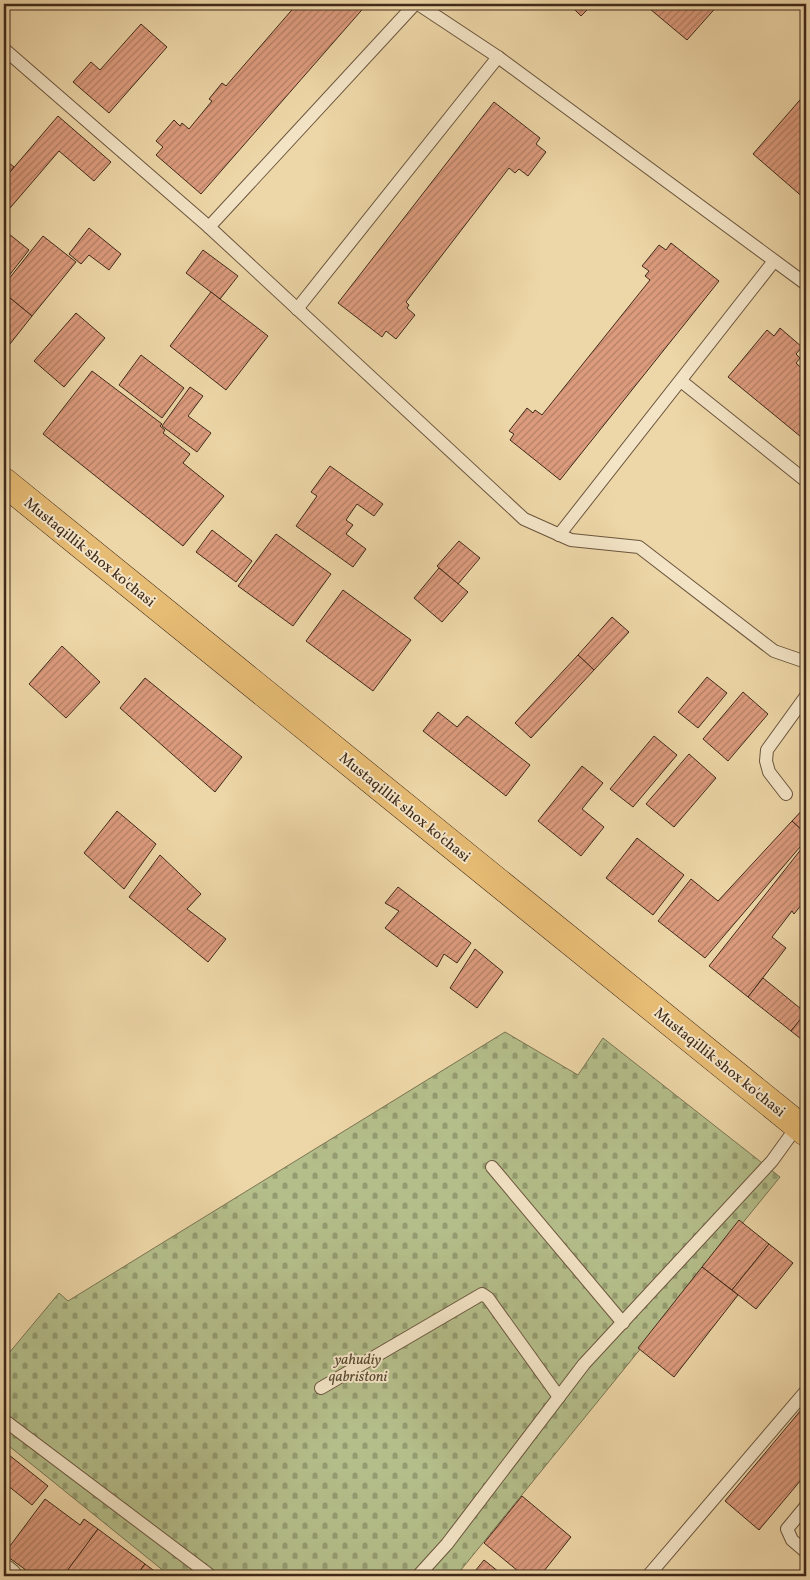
<svg xmlns="http://www.w3.org/2000/svg" width="810" height="1580" viewBox="0 0 810 1580" font-family="Vollkorn,serif">
  <style>
    .cemetery { fill: url(#cemetery-stones); stroke: #7a7452 }
    .building { fill: url(#building-hatch); stroke: #402a1a }
    .lines { fill: none; stroke-linecap: round; stroke-linejoin: round }
    .service-casing { stroke: #6b553d; stroke-width: 14 }
    .minor-casing { stroke: #6b553d; stroke-width: 27 }
    .primary-casing { stroke: #402a1a; stroke-width: 29 }
    .service { stroke: #f3e4c6; stroke-width: 12 }
    .minor { stroke: #f3e4c6; stroke-width: 25 }
    .primary { stroke: #e6bb74; stroke-width: 28 }
    .labels { text-anchor: middle; stroke-width: 4; stroke-linejoin: round; paint-order: stroke }
    .street-label { font-size: 15px; fill: #402a1a; stroke: #f3e4c6 }
    .park-label { font-size: 15px; font-style: italic; fill: #574830; stroke: #f3e4c6 }
  </style>
  <defs>
    <pattern id="cemetery-stones" width="16" height="16" patternUnits="userSpaceOnUse" patternTransform="scale(1.25)"><rect width="16" height="16" fill="#b4be8a"/><path d="M2 7V4a2 2 0 0 1 4 0v3zM10 15v-3a2 2 0 0 1 4 0v3z" fill="#949b70"/></pattern>
    <pattern id="building-hatch" width="6" height="6" patternUnits="userSpaceOnUse" patternTransform="scale(1.25)"><rect width="6" height="6" fill="#dc9b7d"/><path d="M-1 1l2-2M0 6l6-6M5 7l2-2" fill="none" stroke="#b47f66"/></pattern>
  </defs>
  <rect width="100%" height="100%" fill="#edd6a7"/>
  <filter id="stains"><feTurbulence type="fractalNoise" baseFrequency=".004" numOctaves="4"/><feColorMatrix values="0 0 0 0 .2 0 0 0 0 .09 0 0 0 0 .02 0 0 0 .5 -.17"/></filter>
  <radialGradient id="worn" r=".72"><stop offset=".6" stop-color="#630" stop-opacity="0"/><stop offset="1" stop-color="#630" stop-opacity=".3"/></radialGradient>
  <path class="cemetery" d="M505 1032 578 1075 603 1038 780 1177 456 1576H170L4 1442V1359L59 1293 68 1301Z"/>
  <g class="building">
    <path d="M297 4H367L201 194 156 155 163 147 156 141 174 120 180 126 182 123 189 129 212 101 209 99 222 83 226 86Z"/>
    <path d="M569 4H593L581 16Z"/>
    <path d="M644 4H719L687 40Z"/>
    <path d="M141 24 167 47 109 113 73 82 91 62 100 70Z"/>
    <path d="M806 93V198L805 199 753 154Z"/>
    <path d="M494 102 540 138 536 144 546 152 528 176 519 169 515 173 509 168 406 302 409 305 407 308 415 315 396 339 386 331 382 337 338 303Z"/>
    <path d="M58 116 111 162 94 181 59 151 4 215V179Z"/>
    <path d="M4 159 14 167 4 179Z"/>
    <path d="M89 228 121 254 109 270 89 255 81 264 69 254Z"/>
    <path d="M4 230 29 250 4 282Z"/>
    <path d="M43 236 76 262 32 316 4 293V285Z"/>
    <path d="M671 243 719 281 560 480 510 440 514 434 509 431 527 408 533 413 535 410 542 415 650 280 645 276 649 271 642 266 659 245 666 250Z"/>
    <path d="M203 250 238 276 220 299 186 273Z"/>
    <path d="M211 292 268 336 226 390 170 346Z"/>
    <path d="M4 293 32 316 10 344 4 338Z"/>
    <path d="M76 313 105 338 64 387 34 361Z"/>
    <path d="M780 328 802 347 796 354 800 358 796 363 806 372V441L728 377 767 330 774 336Z"/>
    <path d="M141 355 184 388 162 418 119 385Z"/>
    <path d="M92 371 162 424 160 426 165 430 163 433 190 454 183 463 224 496 183 546 43 434Z"/>
    <path d="M190 387 203 396 188 416 211 433 197 452 162 426Z"/>
    <path d="M330 466 383 504 374 516 357 504 346 520 353 525 346 534 366 549 353 567 296 526 317 496 311 492Z"/>
    <path d="M212 530 252 561 236 582 196 552Z"/>
    <path d="M276 534 331 574 293 626 238 586Z"/>
    <path d="M459 541 480 558 458 584 437 566Z"/>
    <path d="M439 568 468 592 442 622 414 598Z"/>
    <path d="M343 590 411 640 373 691 306 641Z"/>
    <path d="M612 617 629 632 594 670 578 655Z"/>
    <path d="M62 646 100 682 66 718 29 684Z"/>
    <path d="M578 655 594 670 531 738 515 723Z"/>
    <path d="M707 677 727 693 698 728 678 712Z"/>
    <path d="M145 678 242 757 215 792 120 708Z"/>
    <path d="M743 692 768 714 728 761 703 739Z"/>
    <path d="M438 712 457 727 467 716 530 765 506 796 423 731Z"/>
    <path d="M654 736 677 755 633 807 610 789Z"/>
    <path d="M689 754 716 778 674 827 646 804Z"/>
    <path d="M582 766 603 783 582 809 604 827 581 856 538 821Z"/>
    <path d="M806 806V834L792 821Z"/>
    <path d="M117 811 156 844 124 889 84 853Z"/>
    <path d="M792 821 806 834V840L705 958 658 921 691 879 718 901Z"/>
    <path d="M637 838 684 875 653 915 606 878Z"/>
    <path d="M806 843V899L794 914 792 911 772 937 786 948 748 997 709 966Z"/>
    <path d="M160 855 201 894 187 909 226 939 208 962 129 897Z"/>
    <path d="M398 887 471 943 457 963 444 954 437 967 385 928 399 911 385 903Z"/>
    <path d="M475 949 503 972 477 1008 450 988Z"/>
    <path d="M763 978 806 1013 791 1031 748 997Z"/>
    <path d="M806 1012V1043L791 1031Z"/>
    <path d="M739 1220 769 1244 732 1290 702 1267Z"/>
    <path d="M769 1244 793 1263 756 1309 732 1290Z"/>
    <path d="M702 1267 738 1295 674 1377 638 1348Z"/>
    <path d="M806 1404V1474L759 1530 725 1501Z"/>
    <path d="M4 1451 48 1486 32 1505 7 1485 4 1490Z"/>
    <path d="M522 1496 571 1537 540 1576H524L484 1543Z"/>
    <path d="M45 1499 80 1525 84 1519 98 1529 64 1576H34L4 1554Z"/>
    <path d="M98 1529 145 1564 136 1576 64 1575Z"/>
    <path d="M484 1560 504 1576H471Z"/>
    <path d="M145 1564 161 1576H136Z"/>
    <path d="M509 1571 515 1576H504Z"/>
  </g>
  <g class="lines">
    <defs>
      <g id="service">
        <path d="M418 4 498 57 806 284"/>
        <path d="M4 49 209 227 524 519 571 540 639 547 774 651 806 662"/>
        <path d="M209 227 415 4"/>
        <path d="M297 309 498 57"/>
        <path d="M681 381 806 481"/>
        <path d="M559 535 774 261"/>
        <path d="M786 794 769 772 766 761 767 750 806 696"/>
        <path d="M492 1167 623 1323"/>
        <path d="M321 1388 482 1294 488 1298 559 1397"/>
        <path d="M4 1420 211 1576"/>
        <path d="M806 1506 787 1529 792 1540 806 1552"/>
        <path d="M418 1576 447 1544 584 1364 772 1161 798 1125"/>
        <path d="M648 1576 806 1391"/>
      </g>
      <path id="minor" d="M4 1572 9 1576"/>
      <path id="primary" d="M4 482 806 1132"/>
    </defs>
    <use href="#service" class="service-casing"/>
    <use href="#minor" class="minor-casing"/>
    <use href="#primary" class="primary-casing"/>
    <use href="#service" class="service"/>
    <use href="#minor" class="minor"/>
    <use href="#primary" class="primary"/>
  </g>
  <g class="labels">
    <g class="street-label">
      <text transform="translate(90 552) rotate(39)" y="5">Mustaqillik shox ko'chasi</text>
      <text transform="translate(405 807) rotate(39)" y="5">Mustaqillik shox ko'chasi</text>
      <text transform="translate(720 1062) rotate(39)" y="5">Mustaqillik shox ko'chasi</text>
    </g>
    <g class="park-label">
      <text x="358" y="1364">yahudiy<tspan x="358" dy="17">qabristoni</tspan></text>
    </g>
  </g>
  <rect width="810" height="1580" fill="none" stroke="#edd6a7" stroke-width="20"/>
  <rect x="5" y="5" width="800" height="1570" fill="none" stroke="#402a1a" stroke-width="2.5"/>
  <rect x="10" y="10" width="790" height="1560" fill="none" stroke="#402a1a"/>
  <rect width="100%" height="100%" filter="url(#stains)"/>
  <rect width="100%" height="100%" fill="url(#worn)"/>
</svg>
